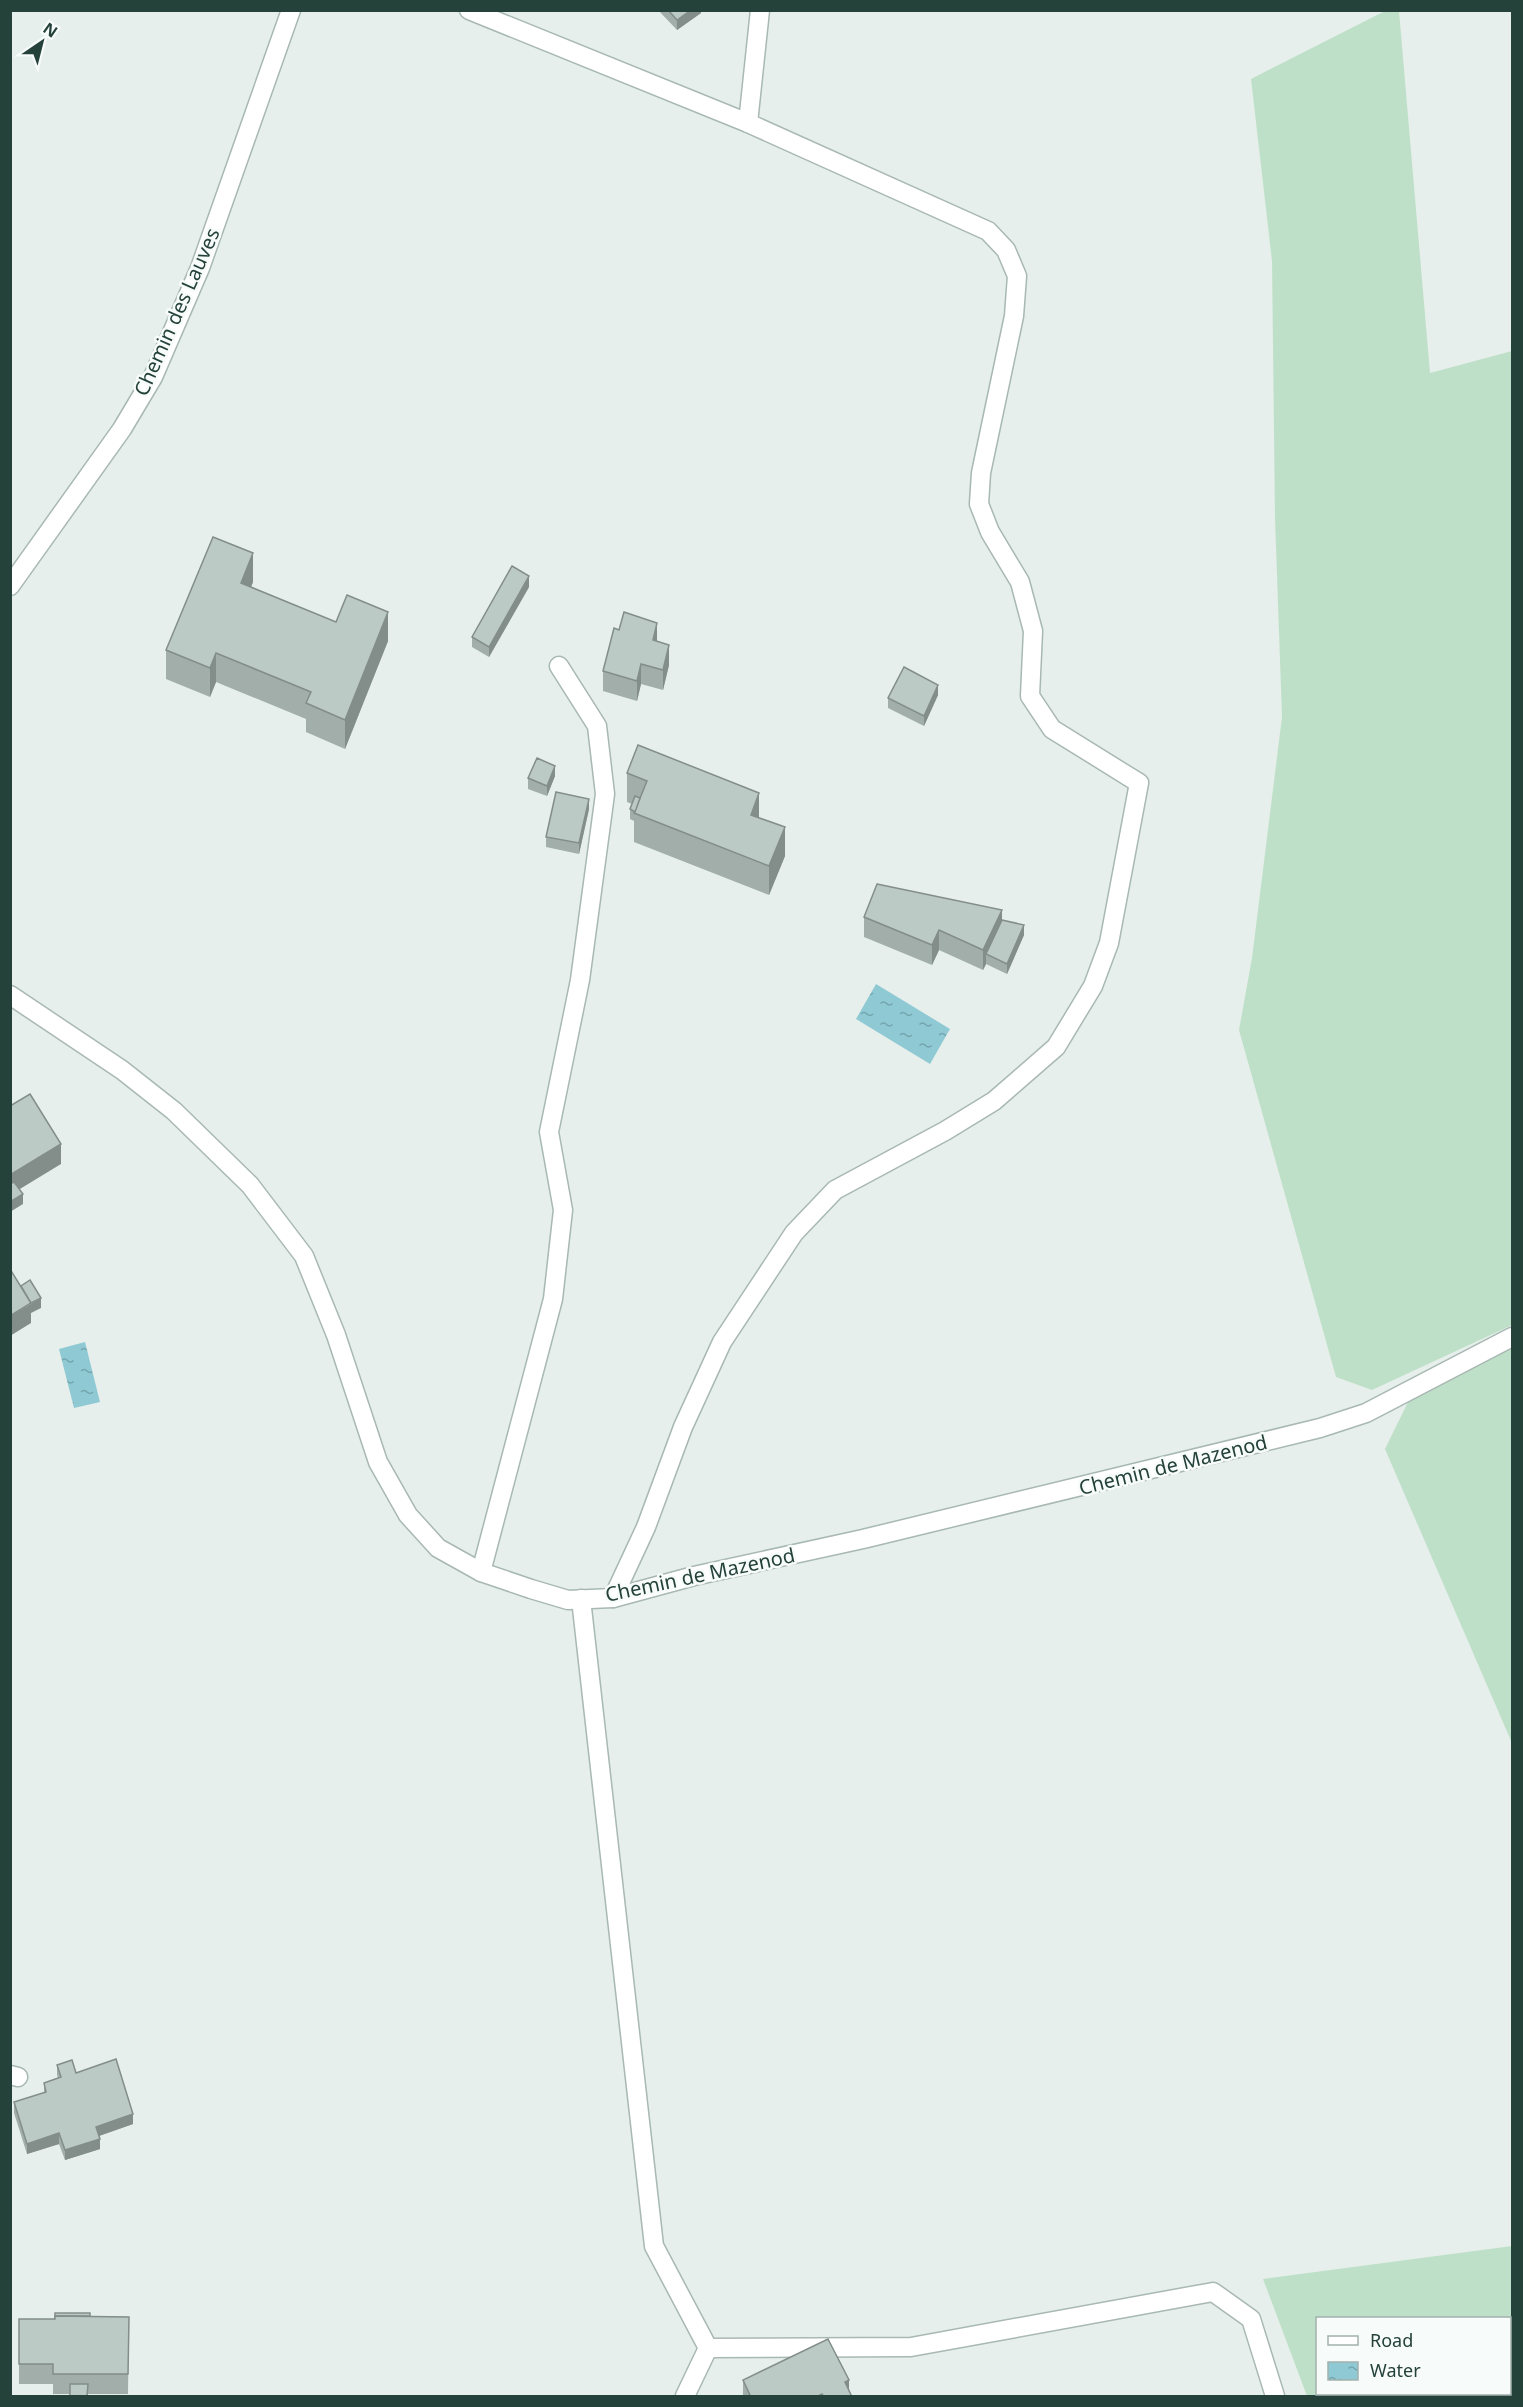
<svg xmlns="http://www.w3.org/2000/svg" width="1523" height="2407" viewBox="0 0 1523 2407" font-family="'Noto Sans',sans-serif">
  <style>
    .grass { fill: #bfe0c8; fill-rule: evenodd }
    .water { fill: url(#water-ripples) }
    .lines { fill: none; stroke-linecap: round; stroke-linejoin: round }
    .service-casing { stroke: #a8b8b2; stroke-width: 21 }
    .minor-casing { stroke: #a8b8b2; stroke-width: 21 }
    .service { stroke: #fff; stroke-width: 18 }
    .minor { stroke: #fff; stroke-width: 18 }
    .wall { fill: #a1aea9 }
    .shaded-wall { fill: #838d89 }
    .building { fill: #bbcac4; stroke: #838d89; stroke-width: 1.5 }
    .labels { text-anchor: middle; stroke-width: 5; stroke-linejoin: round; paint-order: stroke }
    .street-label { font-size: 20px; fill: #24423a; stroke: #f7fbf9 }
  </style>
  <defs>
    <pattern id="water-ripples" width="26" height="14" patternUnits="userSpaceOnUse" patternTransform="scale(1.5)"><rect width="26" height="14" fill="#8ec9d4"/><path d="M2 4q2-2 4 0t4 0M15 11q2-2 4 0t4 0" fill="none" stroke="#74a5ad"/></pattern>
  </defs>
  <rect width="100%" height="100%" fill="#e6efeb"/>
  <g class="grass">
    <path d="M1385 11H1399L1430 373 1512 351V1325L1372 1390 1336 1377 1239 1030 1252 958 1282 717 1275 518 1272 261 1251 79Z"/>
    <path d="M1512 1347V1743L1385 1449 1412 1394Z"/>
    <path d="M1512 2246V2396H1307L1263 2279ZM1318 2318H1510V2394H1318Z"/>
  </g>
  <g class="water">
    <path d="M876 984 950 1029 930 1064 856 1019Z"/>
    <path d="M85 1342 100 1402 74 1408 59 1349Z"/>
  </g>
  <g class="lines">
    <defs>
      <g id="service">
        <path d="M469 10 748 123 760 10"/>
        <path d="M481 1572 553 1299 563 1210 549 1132 580 980 605 794 597 726 559 666"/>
        <path d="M613 1598 646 1527 683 1427 722 1342 794 1233 835 1190 945 1131 994 1101 1056 1047 1093 986 1109 943 1139 783 1052 729 1030 696 1033 631 1020 582 990 532 979 504 981 473 1014 316 1017 276 1006 250 988 231 748 123"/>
        <path d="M581 1599 654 2246 708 2348 685 2396"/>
        <path d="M10 2075 18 2077"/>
        <path d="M708 2348 911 2347 1213 2292 1251 2319 1275 2396"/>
      </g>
      <g id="minor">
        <path d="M10 586 122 429 153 377 200 268 291 10"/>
        <path d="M10 995 122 1070 174 1111 250 1185 304 1256 336 1335 378 1462 408 1515 438 1548 481 1572 531 1589 568 1600 613 1598 694 1576 863 1539 1320 1428 1366 1413 1512 1337"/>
      </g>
    </defs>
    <use href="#service" class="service-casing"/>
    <use href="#minor" class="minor-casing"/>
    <use href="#service" class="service"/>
    <use href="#minor" class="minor"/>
  </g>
  <g class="wall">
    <path d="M658 10H701V13L677 30Z"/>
    <path d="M253 582 251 587 336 622 388 641 345 749 306 732V719L216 682 210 697 166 679V650Z"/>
    <path d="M529 587 489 657 472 647V637Z"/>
    <path d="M657 641 669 665 663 690 641 684 637 701 603 691V671Z"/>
    <path d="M938 695 924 726 888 708V698Z"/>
    <path d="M627 773 759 818 785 856 769 895 634 842V821L630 819V809L632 804 627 802Z"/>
    <path d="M555 776 547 796 528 789V778Z"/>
    <path d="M589 809 579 854 546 847V837Z"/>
    <path d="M864 917 1002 920 1024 935 1007 974 986 964 983 970 939 950 932 965 864 937Z"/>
    <path d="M57 2065 76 2073 133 2124 99 2136 100 2149 65 2160 59 2144 27 2154 14 2113V2102L44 2093V2083L58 2078 57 2075Z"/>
    <path d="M90 2316 129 2317 128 2394H88V2397H70V2394H53V2384H19V2319H55Z"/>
    <path d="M743 2380 849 2391 852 2397H743Z"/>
  </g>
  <g class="shaded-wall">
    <path d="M691 10H701V13L677 30V20Z"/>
    <path d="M253 553V582L241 612V583Z"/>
    <path d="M529 576V587L489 657V647Z"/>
    <path d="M388 612V641L345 749V720Z"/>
    <path d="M657 623V643L653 640Z"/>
    <path d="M669 645V665L663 690V670Z"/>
    <path d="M216 653V682L210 697V668Z"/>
    <path d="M641 664V684L637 701V681Z"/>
    <path d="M938 685V695L924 726V716Z"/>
    <path d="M555 766V776L547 796V786Z"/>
    <path d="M759 793V822L751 815Z"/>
    <path d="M589 799V809L579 854V843Z"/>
    <path d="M785 827V856L769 895V866Z"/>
    <path d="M1002 910V930L986 954V964L983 970V950Z"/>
    <path d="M1024 925V935L1007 974V964Z"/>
    <path d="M939 930V950L932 965V945Z"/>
    <path d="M61 1144V1164L10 1195V1175Z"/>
    <path d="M23 1194V1204L10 1212V1202Z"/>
    <path d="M41 1298V1308L31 1313V1323L10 1336V1316Z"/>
    <rect x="10" y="1789" width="2" height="20"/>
    <path d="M133 2114V2124L96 2137V2127Z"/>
    <path d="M59 2133V2144L27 2154V2144Z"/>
    <path d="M100 2139V2149L65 2160V2150Z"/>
    <path d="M849 2380V2397L845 2382Z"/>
  </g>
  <g class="building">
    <path d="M668 10H691L677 20Z"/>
    <path d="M213 537 253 553 241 583 336 622 347 595 388 612 345 720 306 703 311 692 216 653 210 668 166 650Z"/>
    <path d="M512 566 529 576 489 647 472 637Z"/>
    <path d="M624 612 657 623 653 640 669 645 663 670 641 664 637 681 603 671 614 628 619 630Z"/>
    <path d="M904 667 938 685 924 716 888 698Z"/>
    <path d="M638 745 759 793 751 815 785 827 769 866 634 813 647 781 627 773Z"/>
    <path d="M537 758 555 766 547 786 528 778Z"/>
    <path d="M556 792 589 799 579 843 546 837Z"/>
    <path d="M635 796 640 798 635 812 630 809Z"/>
    <path d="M877 884 1002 910 983 950 939 930 932 945 864 917Z"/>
    <path d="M1002 920 1024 925 1007 964 986 954Z"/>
    <path d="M30 1094 61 1144 10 1175V1106Z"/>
    <path d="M14 1182 23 1194 10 1202V1184Z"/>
    <path d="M10 1269 31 1303 10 1316Z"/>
    <path d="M30 1280 41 1298 31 1303 21 1286Z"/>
    <path d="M116 2059 133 2114 96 2127 100 2139 65 2150 59 2133 27 2144 14 2102 46 2092 44 2083 61 2077 57 2065 72 2060 76 2073Z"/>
    <path d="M55 2313H90V2316H55V2319Z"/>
    <path d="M55 2316 129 2317 128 2374H53V2364H19V2319H55Z"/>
    <path d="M828 2339 849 2380 845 2382 852 2397H824L822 2394 816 2397H751L743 2380Z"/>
    <path d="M70 2384H88L87 2396H70Z"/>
  </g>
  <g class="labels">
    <g class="street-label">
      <text transform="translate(177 312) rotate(-66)" y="7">Chemin des Lauves</text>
      <text transform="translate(1173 1465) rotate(-14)" y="7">Chemin de Mazenod</text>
      <text transform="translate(700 1575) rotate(-12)" y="7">Chemin de Mazenod</text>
    </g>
  </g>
  <rect width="1523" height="2407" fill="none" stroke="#24423a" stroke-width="24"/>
  <rect x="1316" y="2317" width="195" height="78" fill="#f7fbf9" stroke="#a3b1ad" stroke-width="1.5"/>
  <rect x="1328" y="2336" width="30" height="9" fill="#ffffff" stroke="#a3b1ad" stroke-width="1.5"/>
  <text x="1370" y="2347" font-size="18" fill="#24423a">Road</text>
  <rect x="1328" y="2362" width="30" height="18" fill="url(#water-ripples)" stroke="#a3b1ad" stroke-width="1.5"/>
  <text x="1370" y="2377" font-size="18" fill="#24423a">Water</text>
  <g transform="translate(42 42) rotate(35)" stroke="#f7fbf9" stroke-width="4.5" paint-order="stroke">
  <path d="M0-4.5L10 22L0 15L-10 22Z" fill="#24423a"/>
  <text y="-9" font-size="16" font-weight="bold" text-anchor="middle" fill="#24423a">N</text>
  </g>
</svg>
